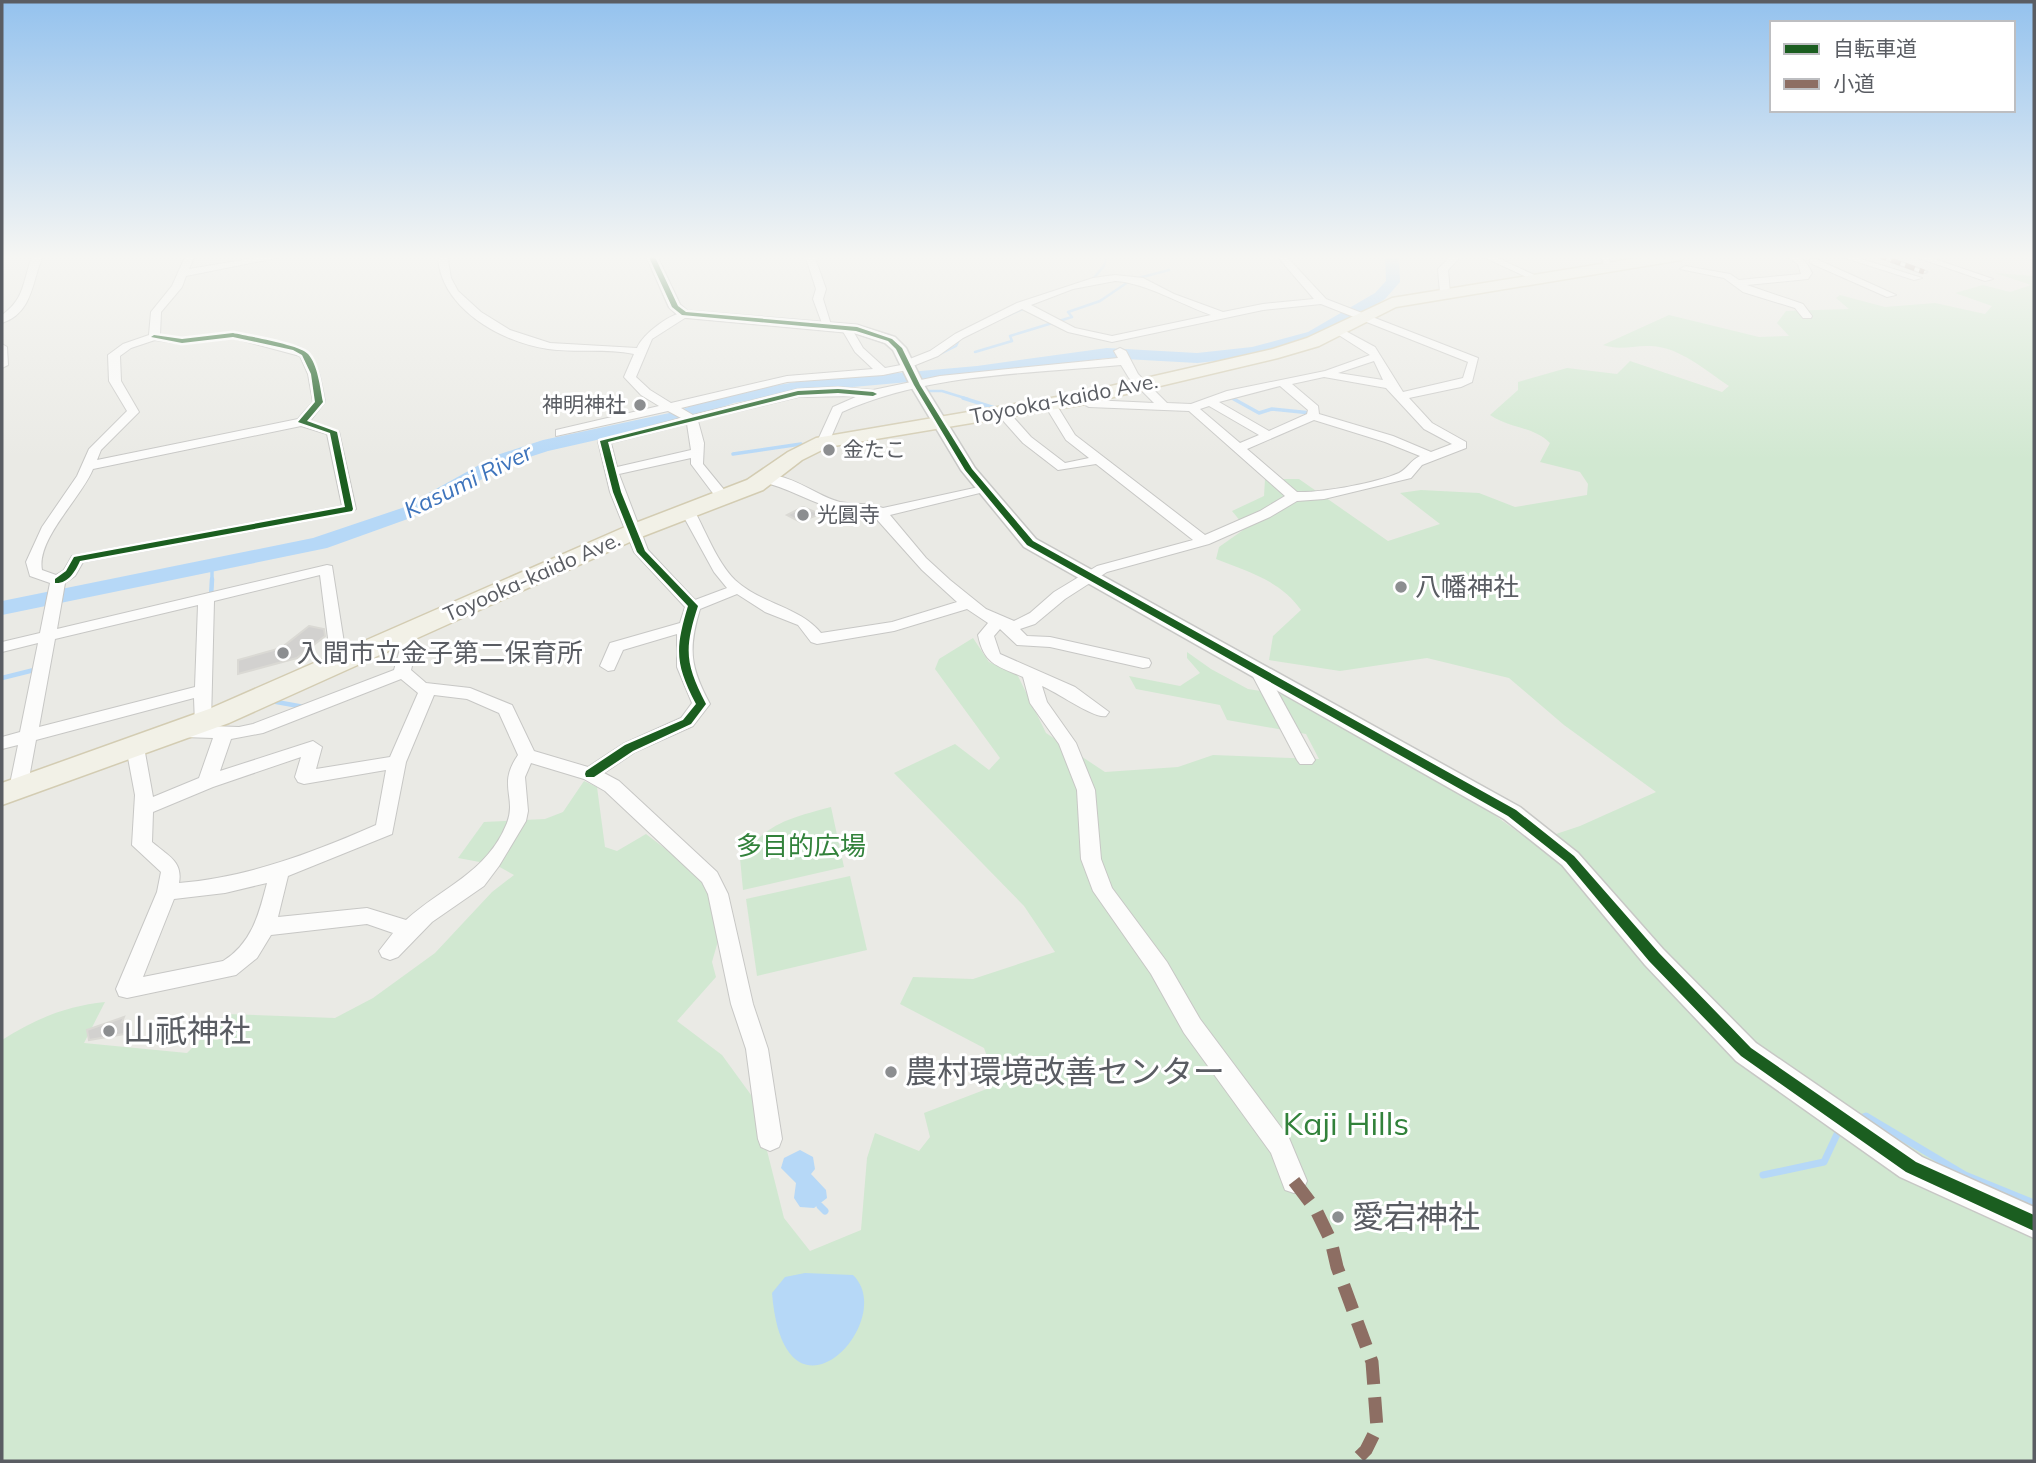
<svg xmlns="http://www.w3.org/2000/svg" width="2036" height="1463" viewBox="0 0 2036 1463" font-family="Mulish,'Noto Sans JP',sans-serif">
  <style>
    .green { fill: #d1e8d1 }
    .water { fill: #b6d8f7 }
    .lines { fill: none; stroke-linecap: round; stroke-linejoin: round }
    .stream-far3 { stroke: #b6d8f7; stroke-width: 2.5 }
    .stream-far2 { stroke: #b6d8f7; stroke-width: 3.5 }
    .stream-far1 { stroke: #b6d8f7; stroke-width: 4.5 }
    .stream { stroke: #b6d8f7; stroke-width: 7 }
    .river { fill: #b6d8f7; fill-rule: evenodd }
    .building { fill: #d2d1cf; stroke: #dad9d4; stroke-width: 2 }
    .pedestrian-casing { stroke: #c7c7c5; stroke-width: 3 }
    .minor-casing { stroke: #c7c7c5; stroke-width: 2 }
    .tertiary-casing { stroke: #c7c7c5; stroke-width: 3 }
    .primary-casing { stroke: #d3ccb2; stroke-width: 3 }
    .pedestrian { fill: #fcfcfb; fill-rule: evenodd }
    .minor { fill: #fcfcfb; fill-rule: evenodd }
    .tertiary { fill: #fcfcfb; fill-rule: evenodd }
    .primary { fill: #f2f1e7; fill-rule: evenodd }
    .quiet-far1 { stroke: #8d6e63; stroke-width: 5; stroke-dasharray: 10 5; stroke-linecap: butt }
    .quiet { stroke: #8d6e63; stroke-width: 13; stroke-dasharray: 26 13; stroke-linecap: butt }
    .cycleway-casing { stroke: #fff; stroke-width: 5 }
    .cycleway { fill: #1b5e20; fill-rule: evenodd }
    .poi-dot { fill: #8c8e90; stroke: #fff; stroke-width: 2.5 }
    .labels { text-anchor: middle; stroke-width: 6; stroke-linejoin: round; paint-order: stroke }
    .far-street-label { font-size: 21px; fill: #5a5d63; stroke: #fff }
    .far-poi-label { font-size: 21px; fill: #5a5d63; stroke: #fff; text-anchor: start }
    .far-water-label { font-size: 23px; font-style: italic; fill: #3e74bc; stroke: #fff }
    .poi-label { font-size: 26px; fill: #5a5d63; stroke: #fff; text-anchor: start }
    .park-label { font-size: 26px; fill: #32823b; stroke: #fff }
    .near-poi-label { font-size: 32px; fill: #5a5d63; stroke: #fff; text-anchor: start }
    .near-park-label { font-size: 32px; fill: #32823b; stroke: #fff }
  </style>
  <rect width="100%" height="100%" fill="#eaeae5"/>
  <g class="green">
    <path d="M1995 273 2034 276V1461H2V1040C35 1019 66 1006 105 1002L84 1043 187 1053 226 1014 335 1018 373 998 435 953 492 892 514 875 496 865 458 858 484 822 545 819 563 812 584 781 597 787 605 847 617 851 646 834 705 879 718 941 712 962 716 977 677 1021 722 1055 754 1099 784 1218 810 1251 861 1230 867 1158 875 1133 919 1151 930 1137 924 1113 997 1085 984 1048 900 1004 913 977 973 979 1055 952 1024 906 894 773 955 744 989 770 1000 758 935 669 939 659 973 638 989 662 1017 674 1046 733 1105 772 1178 767 1213 755 1319 759 1306 734 1227 720 1220 705 1136 689 1129 676 1180 686 1200 673 1187 658V652L1211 669 1248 689 1293 696 1364 735 1493 814 1532 842 1580 826 1656 792 1564 725 1509 678 1427 658 1340 671 1269 660 1273 636 1301 610C1281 581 1247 571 1216 559L1219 547 1246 528 1232 511 1264 496 1265 479H1299L1388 541 1440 524 1400 493 1421 490 1479 493 1515 507 1587 495 1588 484 1580 472 1540 462 1550 443C1533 426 1513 430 1490 415L1518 390V382L1567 368 1617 374 1630 361 1722 392 1729 386C1706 371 1680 347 1651 346 1633 345 1621 351 1603 345L1669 315 1759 337 1789 336 1777 323 1786 311 1849 309 1836 298 1840 295 1885 307 1935 303 1985 314 1992 306 1955 293 1983 285 2010 292 2031 285Z"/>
    <path d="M831 807 844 867 743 890 740 858C770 822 787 819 831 807Z"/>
    <path d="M850 876 867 950 757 976 746 899Z"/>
  </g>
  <g class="water">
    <path d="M800 1150 813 1157 815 1169 811 1174 826 1190 827 1198 814 1208 800 1207 794 1198 796 1183 781 1168 784 1158Z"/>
    <path d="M805 1273 853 1275C900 1321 784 1443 772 1293L785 1277Z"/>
  </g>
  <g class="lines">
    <g class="stream-far3">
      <path d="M1092 280 1104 266 1107 255"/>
      <path d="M1000 319 1027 307"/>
      <path d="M975 352 1012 341 1010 336 1072 317 1068 312 1100 301 1131 280 1169 270"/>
      <path d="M938 355 956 346 960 338"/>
      <path d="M928 391H942L968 399"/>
      <path d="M1231 397 1235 399"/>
    </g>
    <g class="stream-far2">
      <path d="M963 398 998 409"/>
      <path d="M1232 398 1259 413 1272 409 1311 413"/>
      <path d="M733 454 801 444"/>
      <path d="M212 581V567"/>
    </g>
    <g class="stream-far1">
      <path d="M211 598 212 579"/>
      <path d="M2 678 38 669"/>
      <path d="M271 701 304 707"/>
    </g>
    <g class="stream">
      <path d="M1858 1119 1866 1116 1965 1175 2034 1203"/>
      <path d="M1763 1175 1824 1162 1839 1130"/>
      <path d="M820 1206 825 1211"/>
    </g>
    <path class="river" d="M1385 255H1399L1400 282 1385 299 1320 338 1253 357 1197 363 1107 358 977 376 796 392 734 403 685 420 548 451 511 463 416 516 327 548 2 615V601L313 538 402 508 497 455 543 440 674 412 730 393 796 382 977 366 1107 348 1197 353 1252 347 1308 332 1375 293 1386 281Z"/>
  </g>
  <g class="building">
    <path d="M803 507 820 514 800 522 787 515Z"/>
    <path d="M309 626 324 629 325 636 297 658 238 674V660L281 648Z"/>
    <path d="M124 1017 122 1022 129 1021 124 1034 89 1040 87 1030Z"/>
  </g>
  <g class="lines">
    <defs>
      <path id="pedestrian" d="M1874 255H1882L1927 272 1922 273Z"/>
      <g id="minor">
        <path d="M33 255H43C32 281 33 313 2 323V315C26 298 22 281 33 255Z"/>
        <path d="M186 255H195L189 269 273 255H291L186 276 182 287 161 312 160 335 182 338 233 332 299 347C319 357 321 381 325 402L310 421 339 432 356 509 349 513 83 562 75 576 65 583 57 629 327 565 332 566 347 662 345 666 339 667 331 662 320 575 214 601 211 722 208 726 239 727 253 724 394 670 401 646 393 635 401 630 407 632 417 646 411 670 426 683 470 688 512 705 534 751 588 767 623 744 681 718 692 703 677 667V634L623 650 614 670 608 671 600 666 610 643 680 623 685 607 634 552 610 492 598 441 681 418 668 411 556 436V430L659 406 641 395 624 377 634 354C606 348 577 353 548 349 500 342 439 307 438 255H447L451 278 458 291 481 312 510 330 550 343 637 348C643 334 672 311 688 312V316L652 339 636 377 650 390 671 403 787 376 873 369 855 352 841 328 846 325 850 326 863 348 885 368 901 365 902 362 930 351 955 334 1017 303 1093 278 1115 275 1143 278 1174 294 1223 312 1263 304 1314 299 1276 255H1285L1326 299 1478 358 1472 382 1461 387 1409 398 1432 423 1466 442V448L1422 465 1411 478 1324 499 1297 501 1270 517 1209 544 1107 572 1065 599 1035 624 1020 629 1027 636 1050 637 1149 659 1151 663 1149 667 1143 668 1050 647 1017 645 1000 629 994 636 1000 654 1075 687 1109 712 1106 716C1094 719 1057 692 1042 686L1047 702 1076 743 1095 790 1101 859 1112 888 1167 962 1200 1019 1289 1138 1307 1181 1303 1190 1294 1193 1285 1190 1271 1153 1184 1033 1151 974 1093 891 1081 859 1077 790 1059 744 1030 703 1023 677C998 666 984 665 978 635L988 623 967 609 894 631 817 644 811 642 798 625 765 612 737 594 700 609C688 649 690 667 710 704L693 726 635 752 604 773 619 781 717 872 728 894 753 1004 768 1049 782 1139 779 1147 770 1151 761 1147 758 1139 746 1049 731 1004 708 894 702 882 605 791 584 779 531 763 525 777 528 811 526 821 499 866 484 886 432 922 398 957 390 960 382 957 379 951 393 933 367 924 271 935 257 958 236 975 127 998 119 996 116 989 157 892 161 872 132 845 135 795 126 747 135 741 144 747 153 797 199 778 213 738 184 737 175 731 184 725H195L194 698 36 740 27 789 25 794H11L9 789 18 745 2 749V737L20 732 38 643 2 652V642L40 633 50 583 30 576 26 562 42 527 77 476 89 449 127 411 109 381 108 355 123 344 149 335 151 312 172 286ZM1115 281C1146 283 1180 304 1211 315L1112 336 1075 328 1031 305 1073 289ZM1321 304 1468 362 1463 378 1403 392 1375 347 1338 327 1334 328V332L1370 355 1325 371 1227 391 1191 404 1167 403 1138 374 1126 351 1120 348 1114 351 1118 358 940 376 873 390 838 387 798 389 693 415 681 408 787 382 883 375 912 369 913 366 938 356 963 338 1022 309 1068 332 1112 342 1263 310ZM233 338 300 356 308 374 313 402 298 419 97 460 101 450 139 412 121 381 120 356 131 348 155 340 182 344ZM1374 361 1383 380 1338 373ZM1121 365 1129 378 1154 403 1091 400 1080 395 1074 399 1089 407 1189 411 1285 496 1260 511 1205 535 1075 435 1054 401 1044 404 1066 440 1089 458 1065 463 1031 437 1007 410H999V416L1023 443 1058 470 1096 464 1193 540 1097 566 1054 592 1030 613 1014 621 986 609 950 580 926 558 890 515 988 491V485L883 508C868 502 854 505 840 502 815 496 789 471 762 476V482C786 487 806 500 829 507 843 512 858 509 872 514L922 570 957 602 892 622 821 633C800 607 761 604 735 580 717 562 706 532 694 510L687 506 680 510 714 572 727 588 695 600 648 550 619 474 691 458V464L718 500 723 501 730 497 703 464 704 443 698 421 798 397 858 396 833 407 817 442 823 446 829 442 842 412C929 373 1028 374 1121 365ZM1324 377 1386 388 1424 429 1452 444 1431 452 1393 436 1319 414 1318 406 1292 384ZM1280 386 1308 410 1307 414 1269 431 1219 402ZM1209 406 1259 435 1240 443 1200 409ZM1314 420 1385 442 1420 456C1411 460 1407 469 1399 473 1376 483 1322 493 1297 492L1247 449ZM687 424 691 450 617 467 611 443ZM301 426 327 434 342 506 77 555 72 556 64 570 56 575 42 570C36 539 82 497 93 469ZM198 605 195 687 39 727 55 639ZM401 679 418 693 390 757 316 769 322 747 313 741 220 771 231 739 263 733ZM434 695 467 699 499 713 518 755C497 785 517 797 507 823 487 873 442 887 406 920L367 908 278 917 288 876 392 834 406 762ZM301 757 295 777 298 782 304 784 386 770 376 825C312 853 249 877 179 883 183 861 168 856 152 842L153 812 213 787ZM267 883C259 914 252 943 223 961L143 977 174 899 225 893Z"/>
        <path d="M805 255H814L826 289 823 299 832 328 823 326 813 299 816 289Z"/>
        <path d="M1452 255 1461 256 1448 270 1450 293 1445 296 1440 293 1438 269Z"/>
        <path d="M1479 255H1491L1541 278 1533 280Z"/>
        <path d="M1601 255H1611L1609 258 1611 269H1605Z"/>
        <path d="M1784 255C1800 254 1806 260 1812 273L1808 279 1747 285 1803 304 1812 316 1811 318H1803L1795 308 1743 292 1724 278 1680 269 1685 266 1730 274 1739 280 1801 274 1798 264Z"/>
        <path d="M1836 255H1849L1922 278 1914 280Z"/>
        <path d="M1910 255H1923L1993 279 1985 281Z"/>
        <path d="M2022 255H2034V260L2024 257Z"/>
        <path d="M1810 259H1816L1896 295 1887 297 1810 263Z"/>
        <path d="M2 344 7 347 8 365 2 368Z"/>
        <path d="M1256 662 1264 667 1315 760 1312 764H1300L1297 760 1248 667Z"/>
      </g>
      <path id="tertiary" d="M646 255H656L680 305 687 311 857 325 895 337 906 348 924 385 975 468 1036 539 1520 807 1578 853 1663 949 1756 1043 1922 1157 2034 1207V1238L1900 1177 1736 1061 1645 965 1562 865 1504 819 1024 547 961 470 910 385 893 350 885 343 855 333 680 317 669 307Z"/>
      <path id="primary" d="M1656 255H1689L1681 260 1396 307 1319 346 1278 358 1080 405 828 447 802 460 763 490 641 537 229 723 2 805V783L209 709 625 527 747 480 788 452 816 438 1080 393 1273 349 1307 338 1392 298Z"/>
    </defs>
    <use href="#pedestrian" class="pedestrian-casing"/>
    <use href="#minor" class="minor-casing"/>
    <use href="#tertiary" class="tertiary-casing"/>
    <use href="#primary" class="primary-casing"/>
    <use href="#pedestrian" class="pedestrian"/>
    <use href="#minor" class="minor"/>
    <use href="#tertiary" class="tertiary"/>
    <use href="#primary" class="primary"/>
    <path class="quiet-far1" d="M1877 255 1924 272"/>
    <path class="quiet" d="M1294 1181 1316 1210 1331 1241 1337 1267 1372 1362 1377 1428 1366 1450 1355 1461"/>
    <defs>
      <g id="cycleway">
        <path d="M648 255H654L678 306 686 312 857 327 892 339 902 348 920 385 972 469 1033 541 1516 810 1574 856 1659 953 1751 1048 1916 1162 2034 1215V1231L1906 1172 1741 1056 1649 961 1566 862 1508 816 1027 545 965 470 914 385 896 349 888 341 856 331 682 315 672 307Z"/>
        <path d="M233 333C247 336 301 345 308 354 318 365 320 388 323 402L307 421 337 432 353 509 352 511 80 561C75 572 68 584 55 583V579L66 571 74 557 345 507 330 433 298 422 315 402 311 374 302 355 293 350 233 337 182 343 151 337 154 335 182 339Z"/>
        <path d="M838 389 873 392 877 394 873 396 838 393 798 395 608 442 621 492 645 551 698 606C684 649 685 664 706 704L691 724 633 751 594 777H586L585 774 586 771 625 745 683 720 696 704C675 664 675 649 688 606L637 552 613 492 600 441 798 391Z"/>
      </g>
    </defs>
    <use href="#cycleway" class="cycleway-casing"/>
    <use href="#cycleway" class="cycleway"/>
  </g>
  <linearGradient id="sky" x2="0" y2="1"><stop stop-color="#94c2ee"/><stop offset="0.56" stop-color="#f6f6f3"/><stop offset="1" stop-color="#f6f6f3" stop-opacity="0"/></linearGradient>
  <rect width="2036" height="459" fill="url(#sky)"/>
  <g class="poi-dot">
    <circle cx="640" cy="405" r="7"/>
    <circle cx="829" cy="450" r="7"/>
    <circle cx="803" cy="515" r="7"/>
    <circle cx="1401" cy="587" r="7"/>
    <circle cx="283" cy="653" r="7"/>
    <circle cx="109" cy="1031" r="7"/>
    <circle cx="891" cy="1072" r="7"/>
    <circle cx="1338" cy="1217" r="7"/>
  </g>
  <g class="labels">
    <g class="far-street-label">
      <text transform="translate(1064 399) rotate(-11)" y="7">Toyooka-kaido Ave.</text>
      <text transform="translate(532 577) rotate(-24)" y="7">Toyooka-kaido Ave.</text>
    </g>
    <g class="far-poi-label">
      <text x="626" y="412" text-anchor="end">神明神社</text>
      <text x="843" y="457">金たこ</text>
      <text x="817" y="522">光圓寺</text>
    </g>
    <g class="far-water-label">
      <text transform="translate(468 481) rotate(-26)" y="8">Kasumi River</text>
    </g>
    <g class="poi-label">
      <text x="1415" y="596">八幡神社</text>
      <text x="297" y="662">入間市立金子第二保育所</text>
    </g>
    <g class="park-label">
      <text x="801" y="855">多目的広場</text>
    </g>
    <g class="near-poi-label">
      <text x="123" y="1042">山祇神社</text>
      <text x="905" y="1083">農村環境改善センター</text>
      <text x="1352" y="1228">愛宕神社</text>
    </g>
    <g class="near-park-label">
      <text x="1346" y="1135">Kaji Hills</text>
    </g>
  </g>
  <rect width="2036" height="1463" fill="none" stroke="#5a5d63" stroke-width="7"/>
  <rect x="1770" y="21" width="245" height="91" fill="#ffffff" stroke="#bdbec1" stroke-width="2"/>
  <rect x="1784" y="44" width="35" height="10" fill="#1b5e20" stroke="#bdbec1" stroke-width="2"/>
  <text x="1833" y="56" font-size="21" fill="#5a5d63">自転車道</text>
  <rect x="1784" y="79" width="35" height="10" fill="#8d6e63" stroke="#bdbec1" stroke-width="2"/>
  <text x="1833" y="91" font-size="21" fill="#5a5d63">小道</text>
</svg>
